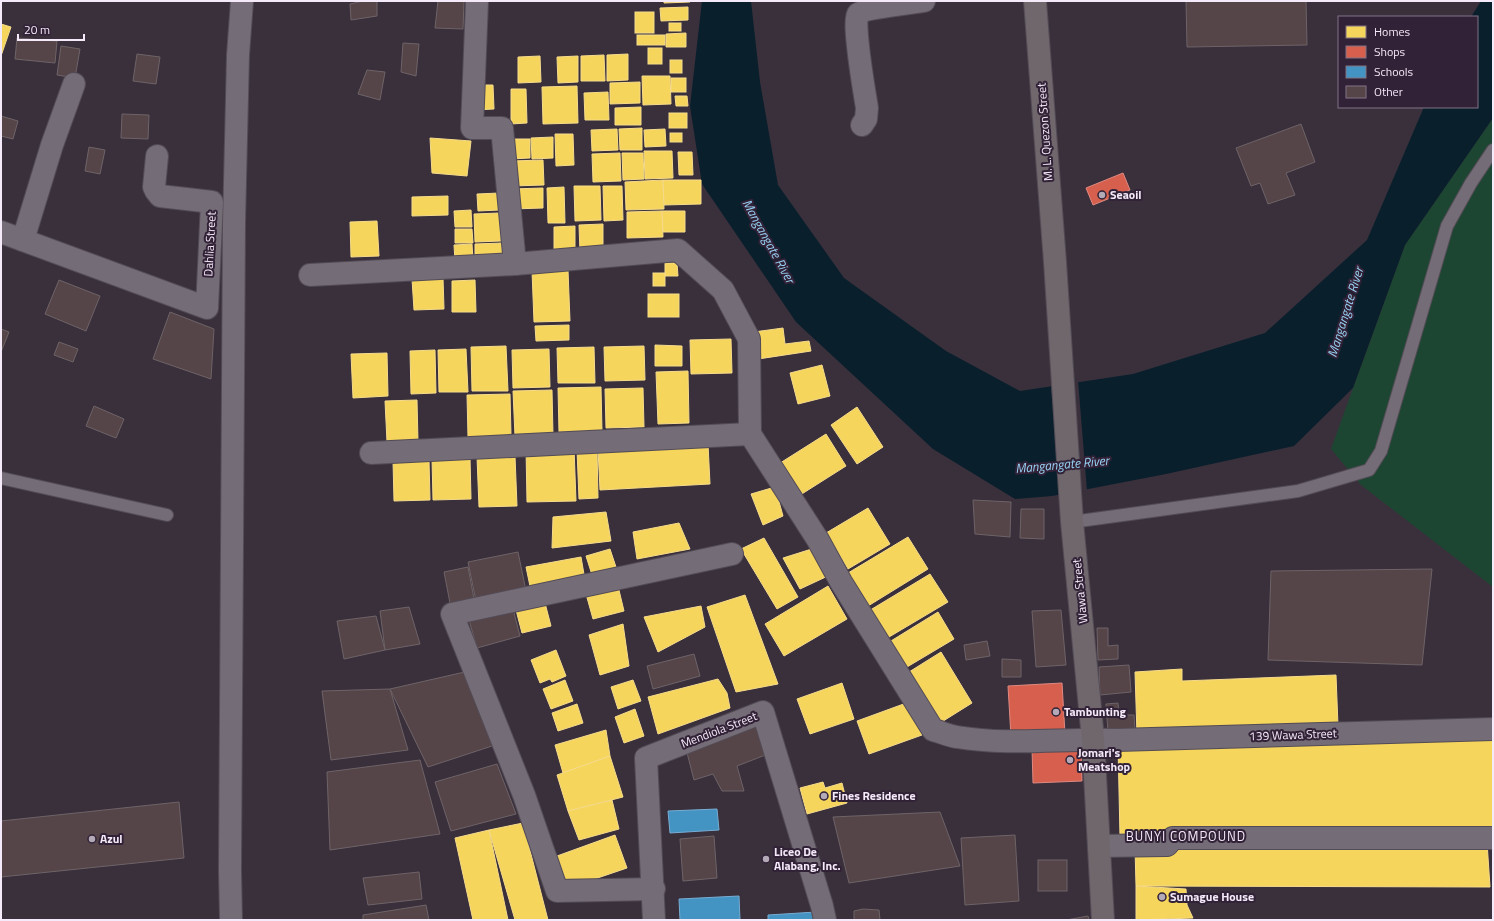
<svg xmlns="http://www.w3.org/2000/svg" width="1494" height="921" viewBox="0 0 1494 921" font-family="'Titillium Web',sans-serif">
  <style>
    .green { fill: #1d4632 }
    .water { fill: #091f2c }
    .pier { fill: #39303c }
    .homes { fill: #f6d55c; stroke: #f6db8b }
    .shops { fill: #d6604d; stroke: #df8981 }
    .schools { fill: #4393c3; stroke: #78add3 }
    .building { fill: #554548; stroke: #6e6367 }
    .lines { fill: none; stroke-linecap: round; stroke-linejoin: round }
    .lane-casing { stroke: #534c56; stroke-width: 14 }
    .street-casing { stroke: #534c56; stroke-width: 24 }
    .secondary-casing { stroke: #534c56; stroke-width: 24 }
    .lane { stroke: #746c76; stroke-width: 12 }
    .street { stroke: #746c76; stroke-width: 22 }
    .secondary { stroke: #70676d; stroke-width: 22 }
    .poi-dot { fill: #b3a9b7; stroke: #322237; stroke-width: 1.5 }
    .labels { text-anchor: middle; stroke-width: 4; stroke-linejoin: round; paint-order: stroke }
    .street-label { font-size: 12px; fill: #f5eaf9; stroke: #322237 }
    .poi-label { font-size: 12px; font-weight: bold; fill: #f5eaf9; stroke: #322237; text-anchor: start }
    .water-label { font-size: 13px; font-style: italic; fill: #98d4f6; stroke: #322237 }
    .neighbourhood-label { font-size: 13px; letter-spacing: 1px; fill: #f5eaf9; stroke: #322237 }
  </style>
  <rect width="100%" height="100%" fill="#39303c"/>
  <path class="green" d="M1493 118V587L1361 485 1331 449 1405 245Z"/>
  <path class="water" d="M702 1H751L760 82 778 185 844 278 946 351 1020 391 1133 374 1265 333 1367 240 1424 107H1477V17H1471L1481 1H1493V118L1405 245 1353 388 1294 446 1166 474 1052 496 1015 499 933 449 796 322 702 184 690 106Z"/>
  <path class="pier" d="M1078 380 1087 491 1060 496 1051 384Z"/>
  <g class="homes">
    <path d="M664 1H690V2L664 3Z"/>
    <path d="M688 7V20L661 21 660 8Z"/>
    <rect x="635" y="12" width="19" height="21"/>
    <rect x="669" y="23" width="12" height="8"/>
    <path d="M1 24 11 27 1 56Z"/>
    <path d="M686 33V47H666V34Z"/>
    <rect x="637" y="35" width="28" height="10"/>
    <rect x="648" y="48" width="14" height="16"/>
    <path d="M628 54V80L607 81V55Z"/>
    <path d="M604 55 605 81H581V56Z"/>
    <path d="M540 56 541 82 518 83V57Z"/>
    <path d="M578 56V82L558 83 557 57Z"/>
    <rect x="670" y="60" width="12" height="13"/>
    <path d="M642 76H670L671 104 643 105Z"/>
    <rect x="671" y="78" width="15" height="14"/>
    <path d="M640 82V103L610 104V83Z"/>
    <path d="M475 85H493L494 109 475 110Z"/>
    <path d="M577 86 578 123 543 124 542 87Z"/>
    <path d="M511 89H526L527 123 511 124Z"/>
    <path d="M608 92 609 120H585L584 93Z"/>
    <path d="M675 96H687L688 106H676Z"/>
    <path d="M641 107V125H615V108Z"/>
    <rect x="669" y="113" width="18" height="15"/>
    <path d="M642 128V150H620L619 129Z"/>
    <path d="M617 129 618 150 592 151 591 130Z"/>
    <path d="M665 129 666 146 645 147 644 130Z"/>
    <rect x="670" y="133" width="12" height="9"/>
    <path d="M555 134H573L574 165 556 166Z"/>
    <path d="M553 137V158L532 159 531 138Z"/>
    <path d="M430 138 471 141 467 176 432 173Z"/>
    <path d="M511 139H530V158L511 159Z"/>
    <path d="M644 151H672L673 178 645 179Z"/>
    <path d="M678 152H692L693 175H679Z"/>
    <path d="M620 153 621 181 593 182 592 154Z"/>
    <path d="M622 153H643L644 179 623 180Z"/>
    <path d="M543 160 544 185 512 186 511 161Z"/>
    <path d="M663 180 664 209 626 210 625 182Z"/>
    <path d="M663 180H701V204L664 205Z"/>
    <path d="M574 186H600L601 220 575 221Z"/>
    <path d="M603 186H622L623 220 604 221Z"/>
    <path d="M564 187 565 223H548L547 188Z"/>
    <path d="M543 188V208L512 209 511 189Z"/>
    <path d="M499 193 500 210 478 211 477 194Z"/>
    <path d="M448 196V215L412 216V197Z"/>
    <path d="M471 210 472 227H455L454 211Z"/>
    <path d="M662 211 663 237 627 238V212Z"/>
    <path d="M662 211H685V232H663Z"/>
    <path d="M499 213 501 241 475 242 474 214Z"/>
    <path d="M377 221 379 256 351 257 350 222Z"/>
    <path d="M603 224V253H580L579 225Z"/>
    <path d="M575 226V251H554V227Z"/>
    <path d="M455 229H472L473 243H455Z"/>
    <path d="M502 243 503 262 475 263V244Z"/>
    <path d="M472 244 473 260 455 261 454 245Z"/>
    <path d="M665 263H677L678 276H665Z"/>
    <path d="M568 270 570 321 534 322 532 271Z"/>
    <rect x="653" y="273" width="12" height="13"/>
    <path d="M443 278 444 309 414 310 412 279Z"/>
    <path d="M475 280 476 312H452V281Z"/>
    <rect x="648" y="294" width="31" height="23"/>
    <path d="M569 325V340L536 341 535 326Z"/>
    <path d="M783 328 785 344 809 341 811 351 758 359 754 332Z"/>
    <path d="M731 339 732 373 691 374 690 340Z"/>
    <path d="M655 345 682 346V366H655Z"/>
    <path d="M506 346 508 391H472L471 347Z"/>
    <path d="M644 346 645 380 605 381 604 347Z"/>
    <path d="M594 347 595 383H558L557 348Z"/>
    <path d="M466 349 468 392H439L438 350Z"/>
    <path d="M549 349 550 387 513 388 512 350Z"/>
    <path d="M435 350 436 393 411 394 410 351Z"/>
    <path d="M387 353 388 396 353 398 351 354Z"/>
    <path d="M822 365 830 396 798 404 790 373Z"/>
    <path d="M688 371 689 423 658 424 656 372Z"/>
    <path d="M601 387 602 431 559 432 558 388Z"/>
    <path d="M643 388 644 427 606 428 605 389Z"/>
    <path d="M552 390 553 435 515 436 513 391Z"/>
    <path d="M510 394 511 435 468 437 467 395Z"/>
    <path d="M417 400 418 442H387L385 401Z"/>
    <path d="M857 407 883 447 857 464 831 425Z"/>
    <path d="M826 434 846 466 797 497 777 465Z"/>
    <path d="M708 444 710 484 600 490 598 449Z"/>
    <path d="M574 448 576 501 527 502 526 449Z"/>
    <path d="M597 449 598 498 579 499 577 450Z"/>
    <path d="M515 456 517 506 479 507 477 457Z"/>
    <path d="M470 458 471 499 433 500 432 459Z"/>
    <path d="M429 460 430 500 394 501 393 461Z"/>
    <path d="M775 487 783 516 763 525 751 494Z"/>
    <path d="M868 508 890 544 848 569 826 533Z"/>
    <path d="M606 512 611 541 552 548 553 517Z"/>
    <path d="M679 523 690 549 637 559 633 532Z"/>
    <path d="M908 537 928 569 868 606 848 573Z"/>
    <path d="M764 538 798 597 777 609 741 549Z"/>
    <path d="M818 547 830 575 800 589 783 558Z"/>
    <path d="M610 549 617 570 593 578 586 556Z"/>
    <path d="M581 557 585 580 531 591 526 567Z"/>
    <path d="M930 574 948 602 884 640 867 612Z"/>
    <path d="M618 586 624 611 593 619 586 594Z"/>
    <path d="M828 586 847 619 784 656 765 624Z"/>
    <path d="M745 595 778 684 736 692 707 607Z"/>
    <path d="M545 603 551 626 522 633 516 610Z"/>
    <path d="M701 606 705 627 658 652 644 617Z"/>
    <path d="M938 612 954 639 902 670 886 644Z"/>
    <path d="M623 624 629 666 600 675 589 635Z"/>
    <path d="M556 650 566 676 552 682 550 679 540 683 531 660Z"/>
    <path d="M941 652 972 703 940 723 909 672Z"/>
    <path d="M1182 669V681L1336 675 1338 726 1137 735 1135 672Z"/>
    <path d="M718 679 727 693 730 708 658 734 648 697Z"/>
    <path d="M565 680 573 701 551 709 543 689Z"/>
    <path d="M633 680 641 701 618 709 611 687Z"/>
    <path d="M842 683 854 719 810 734 797 699Z"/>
    <path d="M909 702 922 735 869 754 857 721Z"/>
    <path d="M577 704 583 723 558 731 552 713Z"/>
    <path d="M635 709 644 736 624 743 615 717Z"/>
    <path d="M606 730 610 756 563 773 555 745Z"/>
    <path d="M1493 736V831L1120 837 1118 744Z"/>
    <path d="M610 756 623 797 568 811 557 775Z"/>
    <path d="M823 782 825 788 842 783 847 803 807 814 800 788Z"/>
    <path d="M612 800 619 829 579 840 568 811Z"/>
    <path d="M523 823 548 920H515L489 830Z"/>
    <path d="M489 830 508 920H473L455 838Z"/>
    <path d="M615 835 627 868 568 888 557 856Z"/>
    <path d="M1487 842 1490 887 1136 886 1135 848Z"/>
    <path d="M1136 886 1186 889 1187 905 1193 918 1136 920Z"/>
  </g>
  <g class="shops">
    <path d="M1123 173 1130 190 1093 205 1086 188Z"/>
    <path d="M1062 683 1065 734 1011 737 1008 686Z"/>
    <path d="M1081 746 1082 781 1033 783 1032 748Z"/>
  </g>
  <g class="schools">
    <path d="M717 809 719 830 670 833 668 811Z"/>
    <path d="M739 896 740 920H680L679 899Z"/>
    <path d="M816 912V920H768V915Z"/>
  </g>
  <g class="building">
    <path d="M363 1H377V16L351 20 350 4Z"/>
    <path d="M438 1H464L463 29 435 28Z"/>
    <path d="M1186 1H1306L1307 45 1187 47Z"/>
    <path d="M17 38 57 41 55 63 15 59Z"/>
    <path d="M403 43 419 44 416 76 401 72Z"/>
    <path d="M61 46 80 49 75 78 57 75Z"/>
    <path d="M137 54 160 57 156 84 133 81Z"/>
    <path d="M367 70 385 72 380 100 358 94Z"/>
    <path d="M122 114 149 115 148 139 121 138Z"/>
    <path d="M1 116 18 121 13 139 1 136Z"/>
    <path d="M1301 124 1315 162 1286 173 1295 195 1268 204 1260 183 1251 186 1236 148Z"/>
    <path d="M89 147 105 150 100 174 85 171Z"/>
    <path d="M59 280 100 296 86 331 45 314Z"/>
    <path d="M170 312 214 329 211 379 153 359Z"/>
    <path d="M1 329 9 332 1 352Z"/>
    <path d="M59 342 78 349 73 362 54 355Z"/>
    <path d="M94 406 124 419 116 438 86 426Z"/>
    <path d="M973 500 1011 502 1010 537 975 534Z"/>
    <path d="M1021 509H1044V539L1020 538Z"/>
    <path d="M518 552 526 591 476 601 468 562Z"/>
    <path d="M468 567 474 599 450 603 444 572Z"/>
    <path d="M1432 569 1422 665 1268 660 1271 571Z"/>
    <path d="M409 607 420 644 385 650 380 611Z"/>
    <path d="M513 609 520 636 477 648 469 620Z"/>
    <path d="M1061 610 1066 665 1036 667 1032 611Z"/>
    <path d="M376 616 385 650 344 659 337 621Z"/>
    <path d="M1097 628H1108V646L1118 645V659L1098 660Z"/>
    <path d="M987 641 990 656 966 660 964 645Z"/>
    <path d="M694 654 700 676 653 689 647 666Z"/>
    <path d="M1002 659 1021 660V677H1002Z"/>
    <path d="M1129 665 1131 692 1100 695 1099 667Z"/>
    <path d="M469 671 495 745 428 767 390 689Z"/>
    <path d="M390 689 408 750 331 760 322 691Z"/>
    <path d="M1118 703 1119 715H1134L1135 730 1108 732 1106 704Z"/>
    <path d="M755 717 768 754 737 766 744 791H722L713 774 694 780 685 745Z"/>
    <path d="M420 760 440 834 330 850 327 772Z"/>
    <path d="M497 764 516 814 451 831 435 782Z"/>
    <path d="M179 802 184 858 1 877V821Z"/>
    <path d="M940 812 960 866 849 883 833 817Z"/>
    <path d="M1015 835 1019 901 965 905 961 838Z"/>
    <path d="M714 836 717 878 683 881 680 839Z"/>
    <rect x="1038" y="860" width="29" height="31"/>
    <path d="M419 872 422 899 368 905 363 878Z"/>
    <path d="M426 905 429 920H363V915Z"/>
    <path d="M863 909 879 910 880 920H854V911Z"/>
    <path d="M1088 916 1089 920H1066Z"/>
  </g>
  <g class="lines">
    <defs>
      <g id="lane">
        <path d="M1 478 167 515"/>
        <path d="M1072 522 1298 491 1369 470 1381 451 1447 226 1471 183 1493 150"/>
      </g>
      <g id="street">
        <path d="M477 1 472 128H502L515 264"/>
        <path d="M862 125 866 119 867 108C865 96 852 20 858 14 864 8 913 3 924 1"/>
        <path d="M1 232 207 308 212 202 160 196 156 191 154 187 157 156"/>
        <path d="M23 240 52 145 74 84"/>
        <path d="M310 275 515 264 678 250 723 290 749 339 750 434 818 540 841 582 933 730C941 732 949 736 957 737 1010 746 1064 738 1117 740L1493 729"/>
        <path d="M371 453 750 434"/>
        <path d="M1099 846 1167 845 1173 838H1493"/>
        <path d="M654 889 557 891 524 795 452 614 732 554"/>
        <path d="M231 920 230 870 234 223 238 55 242 1"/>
        <path d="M654 920 646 758 763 712 822 906 825 920"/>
      </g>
      <path id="secondary" d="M1035 1 1055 262 1072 522 1093 739 1103 920"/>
    </defs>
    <use href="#lane" class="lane-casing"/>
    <use href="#street" class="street-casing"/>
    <use href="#secondary" class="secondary-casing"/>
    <use href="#lane" class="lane"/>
    <use href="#street" class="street"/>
    <use href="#secondary" class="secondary"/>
  </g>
  <g class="poi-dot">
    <circle cx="1102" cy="195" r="4"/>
    <circle cx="1056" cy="712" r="4"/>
    <circle cx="1070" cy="760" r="4"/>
    <circle cx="824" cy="796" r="4"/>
    <circle cx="92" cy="839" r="4"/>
    <circle cx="766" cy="859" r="4"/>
    <circle cx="1162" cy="897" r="4"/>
  </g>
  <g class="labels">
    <g class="street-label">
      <text transform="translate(1045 132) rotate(-94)" y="4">M. L. Quezon Street</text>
      <text transform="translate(210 244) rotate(-87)" y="4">Dahlia Street</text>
      <text transform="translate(1080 591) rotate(-96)" y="4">Wawa Street</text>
      <text transform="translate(719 730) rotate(-21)" y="4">Mendiola Street</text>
      <text transform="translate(1293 735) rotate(-2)" y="4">139 Wawa Street</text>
    </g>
    <g class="poi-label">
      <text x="1110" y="199">Seaoil</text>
      <text x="1064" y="716">Tambunting</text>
      <text x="1078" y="757">Jomari's<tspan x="1078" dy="14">Meatshop</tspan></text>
      <text x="832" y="800">Fines Residence</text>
      <text x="100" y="843">Azul</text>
      <text x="774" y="856">Liceo De<tspan x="774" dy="14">Alabang, Inc.</tspan></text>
      <text x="1170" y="901">Sumague House</text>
    </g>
    <g class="water-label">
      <text transform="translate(769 241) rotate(61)" y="5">Mangangate River</text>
      <text transform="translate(1345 312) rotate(-73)" y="5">Mangangate River</text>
      <text transform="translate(1062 464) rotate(-5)" y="5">Mangangate River</text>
    </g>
    <g class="neighbourhood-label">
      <text x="1186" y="841">BUNYI COMPOUND</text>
    </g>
  </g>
  <rect width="1494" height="921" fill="none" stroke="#f5eaf9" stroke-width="4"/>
  <rect x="1338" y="16" width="140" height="92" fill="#322237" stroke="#807285"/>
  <rect x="1346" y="26" width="20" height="12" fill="#f6d55c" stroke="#807285"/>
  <text x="1374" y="36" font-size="12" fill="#f5eaf9">Homes</text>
  <rect x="1346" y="46" width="20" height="12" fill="#d6604d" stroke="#807285"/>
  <text x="1374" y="56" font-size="12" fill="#f5eaf9">Shops</text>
  <rect x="1346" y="66" width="20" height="12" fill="#4393c3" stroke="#807285"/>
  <text x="1374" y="76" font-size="12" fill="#f5eaf9">Schools</text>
  <rect x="1346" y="86" width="20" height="12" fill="#554548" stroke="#807285"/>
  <text x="1374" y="96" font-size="12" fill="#f5eaf9">Other</text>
  <path d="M18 34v6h66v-6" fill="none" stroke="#f5eaf9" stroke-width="2"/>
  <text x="24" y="34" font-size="12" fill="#f5eaf9" stroke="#322237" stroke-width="3" paint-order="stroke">20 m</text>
</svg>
